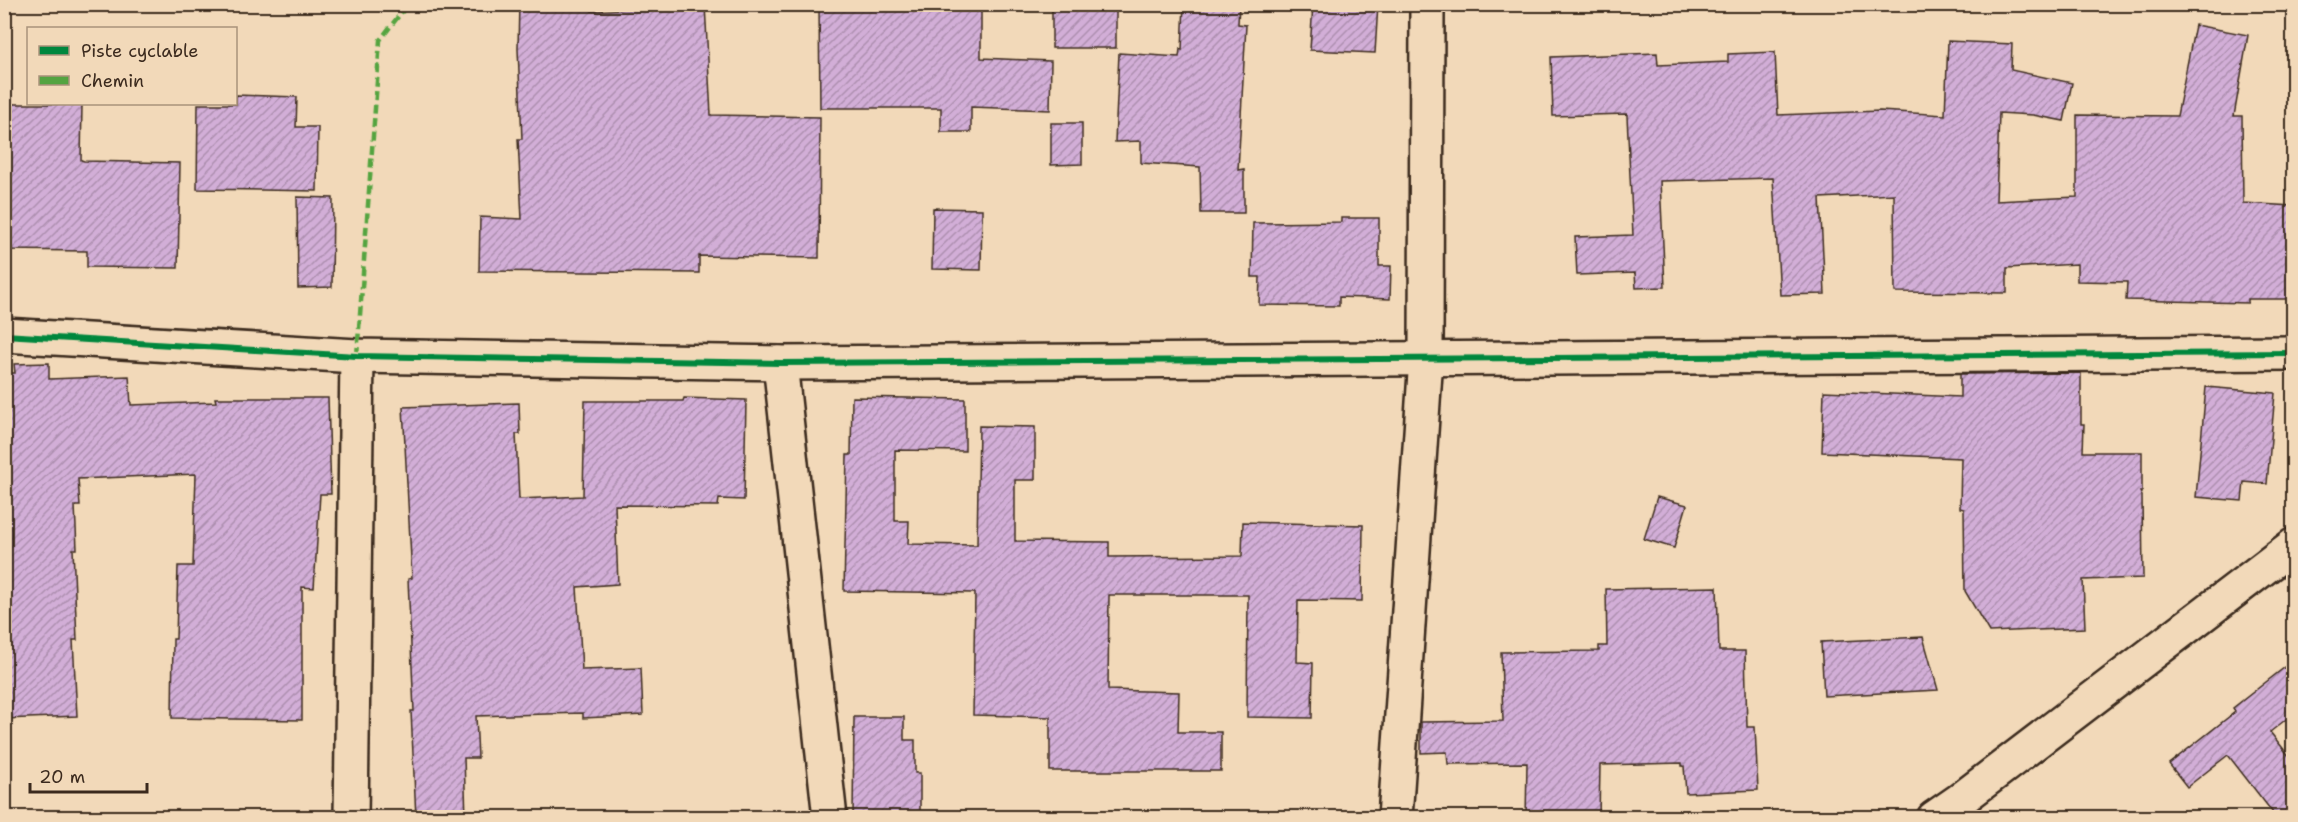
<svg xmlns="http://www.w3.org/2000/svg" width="2298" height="822" viewBox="0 0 2298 822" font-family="'Shantell Sans',sans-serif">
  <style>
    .building { fill: url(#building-hatch); stroke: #3b2a1e; stroke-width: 1.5 }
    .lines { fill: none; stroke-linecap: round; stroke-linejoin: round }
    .minor-casing { stroke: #3b2a1e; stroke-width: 38 }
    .minor { stroke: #f2d9b9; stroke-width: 33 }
    .quiet { stroke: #54a441; stroke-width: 4.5; stroke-dasharray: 9 4.5; stroke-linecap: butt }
    .cycleway-casing { stroke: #f2d9b9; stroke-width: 10 }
    .cycleway { stroke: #00873e; stroke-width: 6 }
  </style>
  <defs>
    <pattern id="building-hatch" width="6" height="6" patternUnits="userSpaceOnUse" patternTransform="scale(1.5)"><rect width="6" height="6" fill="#d2aed7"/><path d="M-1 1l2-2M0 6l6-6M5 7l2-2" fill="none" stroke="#ac8eae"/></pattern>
  </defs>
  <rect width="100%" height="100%" fill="#f2d9b9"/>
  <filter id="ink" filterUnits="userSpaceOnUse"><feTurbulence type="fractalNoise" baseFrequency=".0167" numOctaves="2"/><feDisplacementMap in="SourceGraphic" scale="12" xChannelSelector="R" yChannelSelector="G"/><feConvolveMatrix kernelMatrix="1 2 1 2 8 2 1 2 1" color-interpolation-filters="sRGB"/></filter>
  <g filter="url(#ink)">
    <g class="building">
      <path d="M519 4H592V11L705 5 711 115 820 117 819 258 699 256V273L479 271 480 217 522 219 518 139H522L518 49Z"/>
      <path d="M819 4H981V58L1051 61 1050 110 971 107V132H941V108H820Z"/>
      <rect x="1052" y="4" width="64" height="44"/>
      <path d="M1184 4H1239L1238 24 1246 25 1238 170 1244 169V213H1201L1200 167 1141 163V141L1115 142 1119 53 1179 57 1180 49 1182 50Z"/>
      <path d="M1313 4H1378L1375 53 1310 50Z"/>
      <path d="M2195 25 2248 35 2234 116H2242L2243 203 2293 206 2291 233H2294V299H2248V303L2126 300 2127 282 2077 281V264L2007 268V293L1895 292 1894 194 1820 198 1825 294 1780 295 1773 178 1660 181 1665 287 1636 288 1635 273 1577 275 1575 237 1633 235 1627 116V114L1553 116 1551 57 1657 53 1658 65 1728 62V54L1775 52 1778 115 1880 111 1945 115 1948 41 2012 44 2011 70 2072 83 2064 121 2033 115 1999 113 1996 201 2077 197V115L2177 116Z"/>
      <path d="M236 95 297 97 296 127H318L317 191 197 189 198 104H236Z"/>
      <path d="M4 104H82L81 160 84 161 180 163 178 268 87 267V251L7 250V235H4Z"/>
      <path d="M1051 123H1082V164L1051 165Z"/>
      <path d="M297 197 333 198 332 287 298 288Z"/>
      <path d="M933 208 982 209 981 270 932 269Z"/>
      <path d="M1341 218H1379V266H1391L1390 299 1339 297V306L1259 305 1260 277H1252L1253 223 1341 222Z"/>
      <path d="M49 363V379L129 376 131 405 216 402 215 398H328L331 494H320L314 588 302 587V720L172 718 173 639H176L178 566H193L196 474 78 479 80 506H75L77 549H73L77 640H73L77 716 4 719V373H15L14 364Z"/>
      <path d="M2081 373V424H2084L2083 452H2142V492H2140L2142 496 2143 578 2083 580 2085 628 1989 632 1965 591 1964 509 1960 508 1961 458 1822 452 1824 391 1960 397V374Z"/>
      <path d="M2206 387 2275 393 2267 484 2244 482 2242 501 2196 497Z"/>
      <path d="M852 397 965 399V451L895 450V521H909L908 544 977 545 979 426 1035 427V480H1015V541L1109 542V557L1242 556 1243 522 1363 525 1362 601 1298 600 1297 662 1313 663 1312 718 1247 717 1248 595H1109L1108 690 1179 692 1178 732H1221V771H1050V717L973 715 975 593 844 591 847 455H851Z"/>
      <path d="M684 398 746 400 744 500 719 499 718 506 615 505 618 584 577 587 582 670 641 668 643 715 583 718V713L476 716 478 758H464L466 818H416L411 711H414L408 579 412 578 403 407 519 403 520 434H516L519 499 583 496 585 401H683Z"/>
      <path d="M1657 497 1687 505 1674 548 1644 539Z"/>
      <path d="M1717 587 1719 651H1745L1747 727H1755L1758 790 1686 793 1684 766H1682V763L1600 765 1599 818H1526L1527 763 1448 764 1447 752 1421 753V722L1503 721 1501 652 1599 651V646H1607L1606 589Z"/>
      <path d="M1923 637 1938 690 1824 696 1821 642Z"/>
      <path d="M2294 660V713L2270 732 2294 762V818H2277L2228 755 2187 787 2169 764 2235 712 2233 708Z"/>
      <path d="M854 717H904V740H915V773H920V818H853Z"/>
    </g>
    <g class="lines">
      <defs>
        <g id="minor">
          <path d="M4 335 357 356 780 363 2294 353"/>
          <path d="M780 363 830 818"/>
          <path d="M351 818 357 356"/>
          <path d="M1395 818 1426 358 1427 4"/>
          <path d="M1934 818 1960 800 2294 545"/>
        </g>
      </defs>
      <use href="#minor" class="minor-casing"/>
      <use href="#minor" class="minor"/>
      <path class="quiet" d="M357 356 380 40 408 4"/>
      <defs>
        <path id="cycleway" d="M4 335 357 356 780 363 2294 353"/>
      </defs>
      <use href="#cycleway" class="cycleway-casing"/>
      <use href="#cycleway" class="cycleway"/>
    </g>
  </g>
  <rect width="2298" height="822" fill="none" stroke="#f2d9b9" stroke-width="24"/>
  <rect x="12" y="12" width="2274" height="798" fill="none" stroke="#3b2a1e" stroke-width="2" filter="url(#ink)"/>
  <rect x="27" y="27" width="210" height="78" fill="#f2d9b9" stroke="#a9937b" stroke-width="1.5"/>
  <rect x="39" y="46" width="30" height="9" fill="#00873e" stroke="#a9937b" stroke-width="1.5"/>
  <text x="81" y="57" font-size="18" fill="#3b2a1e">Piste cyclable</text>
  <rect x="39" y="76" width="30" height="9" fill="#54a441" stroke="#a9937b" stroke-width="1.5"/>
  <text x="81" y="87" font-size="18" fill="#3b2a1e">Chemin</text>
  <path d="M30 783v9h117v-9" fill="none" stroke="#3b2a1e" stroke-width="3"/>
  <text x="39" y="783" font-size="18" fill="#3b2a1e" stroke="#f2d9b9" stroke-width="4.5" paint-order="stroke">20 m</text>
</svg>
